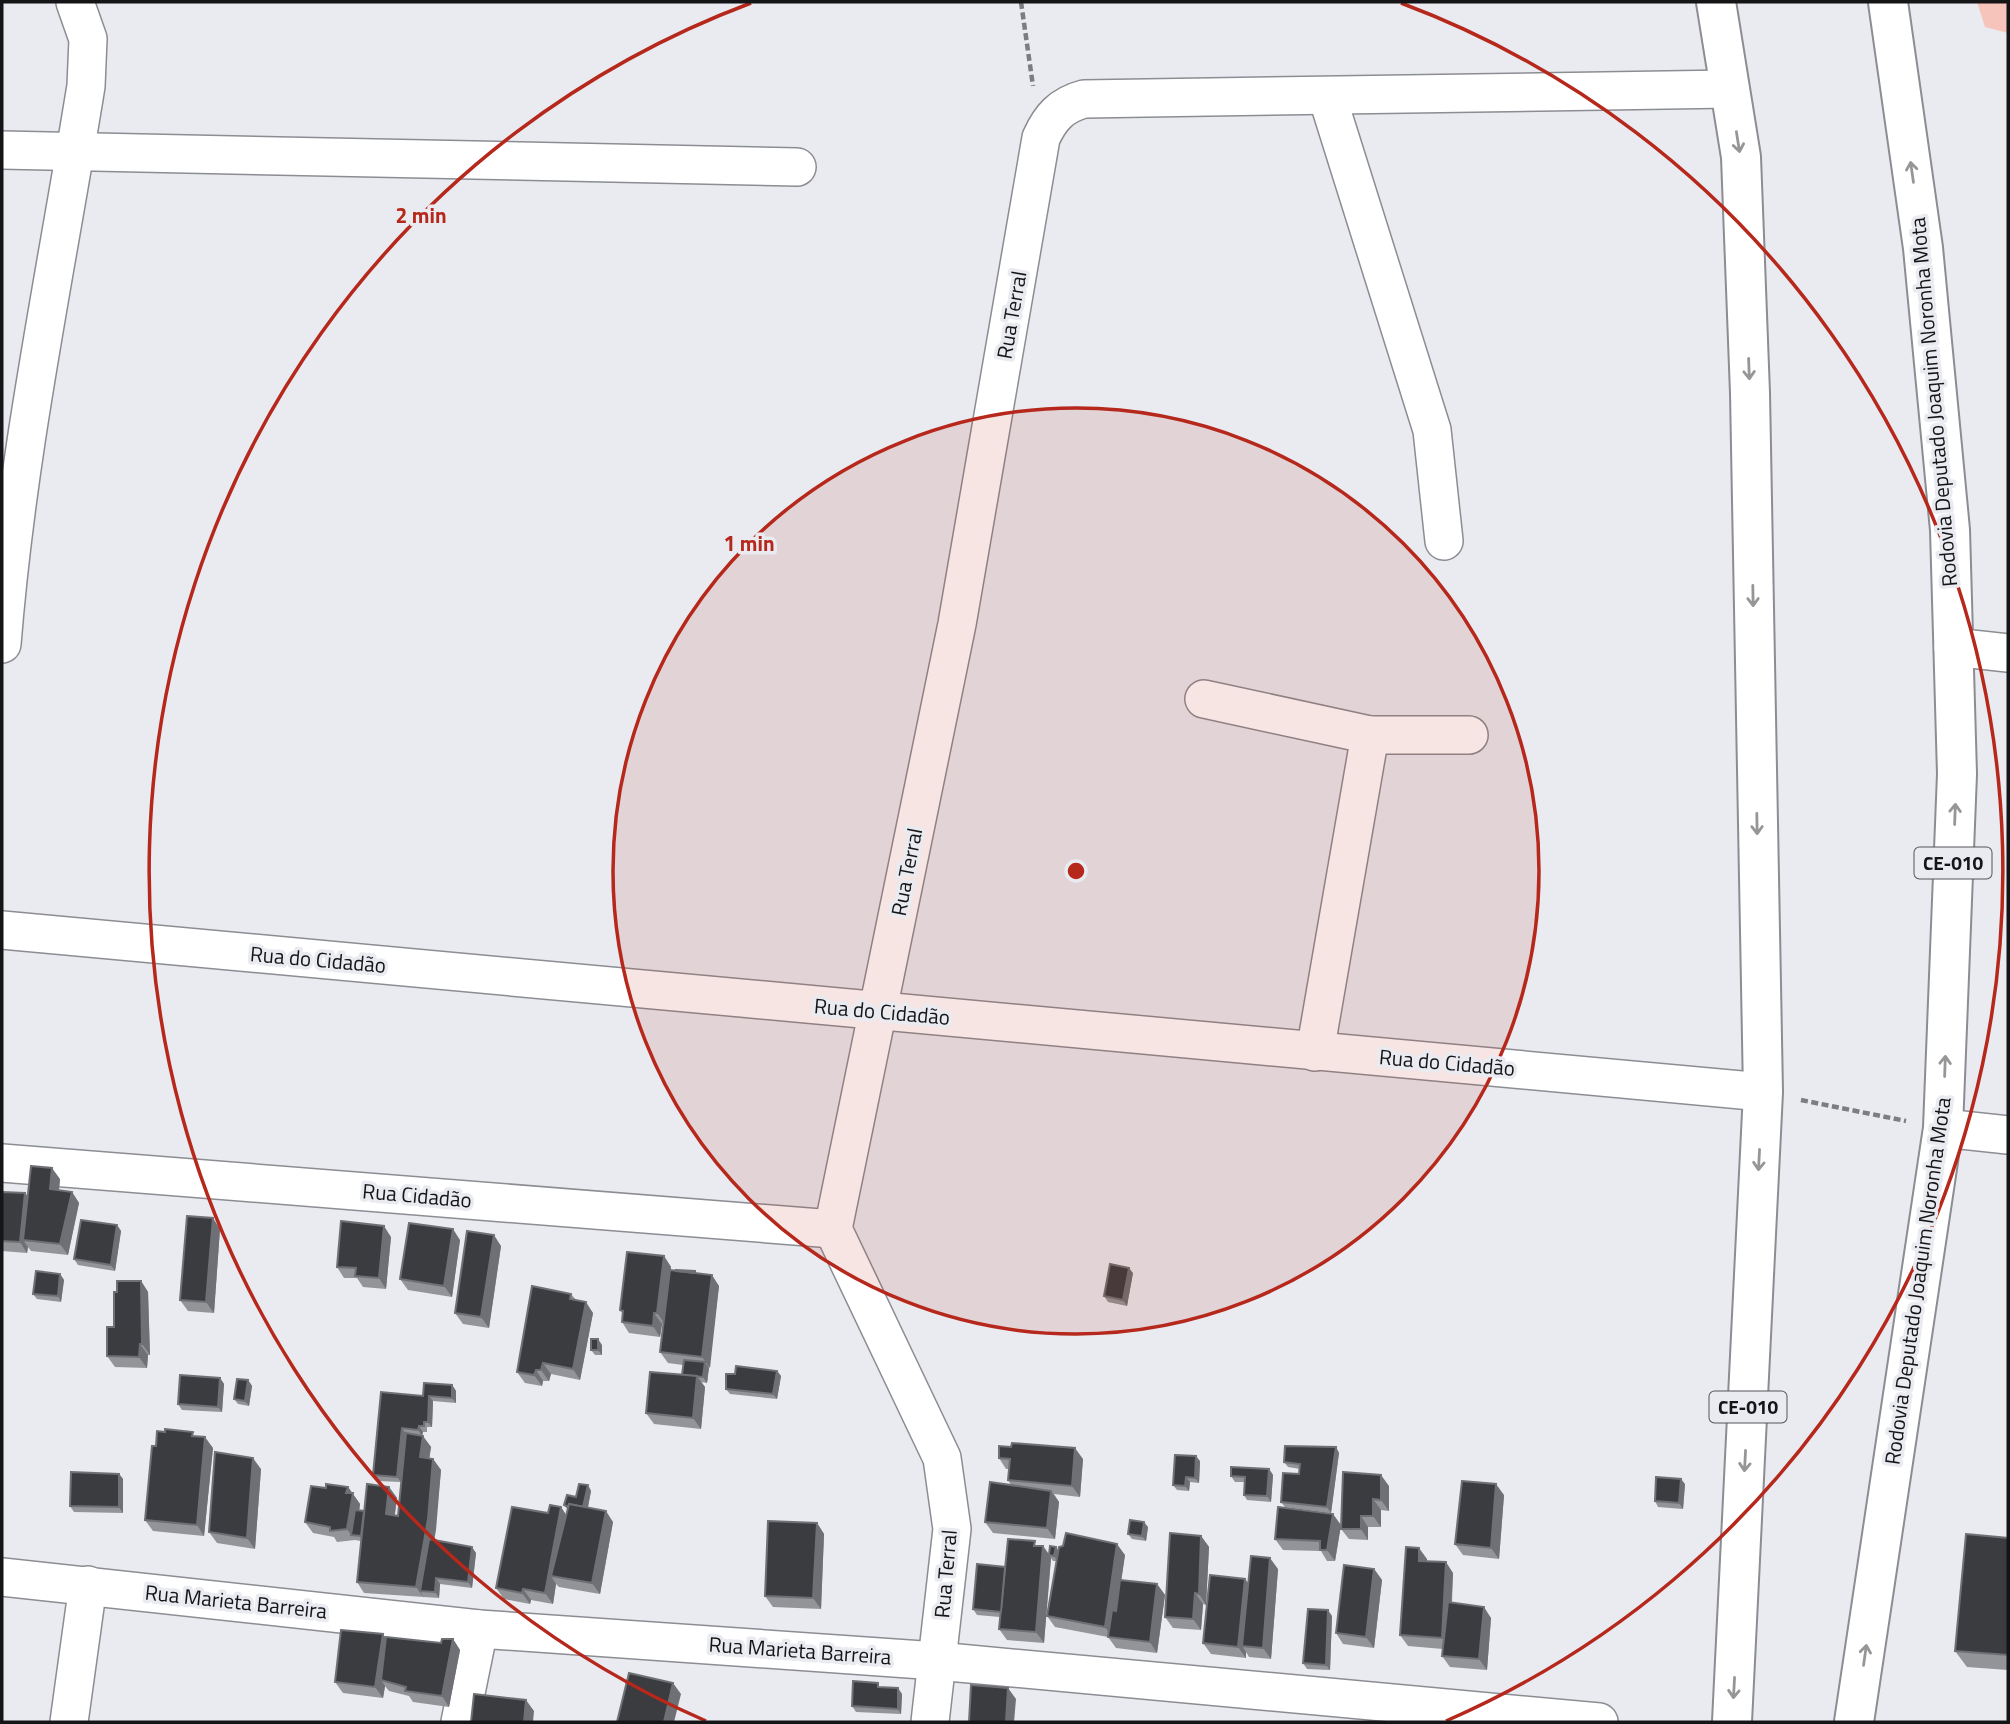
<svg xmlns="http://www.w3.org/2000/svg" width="2010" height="1724" viewBox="0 0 2010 1724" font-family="'Titillium Web',sans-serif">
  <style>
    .green { fill: #f7c4bb }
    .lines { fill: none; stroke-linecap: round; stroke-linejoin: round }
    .minor-casing { stroke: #8b8d92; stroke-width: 40 }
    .trunk-casing { stroke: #8b8d92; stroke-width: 42 }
    .path { stroke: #7c7d81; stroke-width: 4.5; stroke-dasharray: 7 3.5; stroke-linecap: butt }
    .minor { stroke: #fff; stroke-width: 37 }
    .trunk { stroke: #fff; stroke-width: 38 }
    .wall { fill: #929498 }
    .shaded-wall { fill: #6e7075 }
    .building { fill: #3a3c40; stroke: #6e7075; stroke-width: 2 }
    .oneway { stroke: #969697 }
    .ring { fill: none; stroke: #b6281b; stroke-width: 3.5 }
    .labels { text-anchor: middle; stroke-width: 7; stroke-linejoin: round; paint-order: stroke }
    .shield { fill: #e9ebf1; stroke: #555558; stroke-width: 2 }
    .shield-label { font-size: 19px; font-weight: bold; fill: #151517 }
    .street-label { font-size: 21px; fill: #151517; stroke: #e9ebf1 }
    .centre { fill: #b6281b; stroke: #e9ebf1; stroke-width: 3.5 }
    .ring-label { font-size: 21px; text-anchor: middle; font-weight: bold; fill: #b6281b; stroke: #e9ebf1; stroke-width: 7; stroke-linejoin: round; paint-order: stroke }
  </style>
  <rect width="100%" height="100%" fill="#e9ebf1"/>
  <path class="green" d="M1977 2H2008V33L1985 27Z"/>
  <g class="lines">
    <defs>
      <g id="minor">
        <path d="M1327 96 1432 430 1444 541"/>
        <path d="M2 150 797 167"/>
        <path d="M2 644C17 455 56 272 86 86L88 39 75 2"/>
        <path d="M1953 647 2008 653"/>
        <path d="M1204 699 1370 735H1469"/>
        <path d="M2 930 1763 1092"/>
        <path d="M1315 1052 1370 735"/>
        <path d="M1943 1128 2008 1135"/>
        <path d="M2 1163 833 1229"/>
        <path d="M2 1577 479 1629 937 1661 1599 1722"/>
        <path d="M69 1722 88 1585"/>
        <path d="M460 1722 479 1629"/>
        <path d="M930 1722 952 1529 942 1458 833 1229 957 624 1041 138C1050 118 1061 105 1084 99L1730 89"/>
      </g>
      <g id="trunk">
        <path d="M1716 2 1741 157 1750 393 1763 1092 1732 1722"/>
        <path d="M1854 1722 1943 1128 1957 774 1950 530 1923 248 1888 2"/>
      </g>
    </defs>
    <use href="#minor" class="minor-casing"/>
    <use href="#trunk" class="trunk-casing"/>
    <g class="path">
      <path d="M1021 2 1033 86"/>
      <path d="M1801 1100 1906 1121"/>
    </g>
    <use href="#minor" class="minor"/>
    <use href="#trunk" class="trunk"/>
  </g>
  <g class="wall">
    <path d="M60 1179 59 1190 72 1192 79 1203 68 1255 31 1251 28 1247 27 1253 2 1251V1192L25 1193 28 1196Z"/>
    <path d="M117 1225 121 1231 115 1271 78 1265 74 1259Z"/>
    <path d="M220 1229 214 1313 188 1311 180 1300Z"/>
    <path d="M391 1237 386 1289 363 1287 357 1278H344L337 1267Z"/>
    <path d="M460 1240 452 1297 408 1290 400 1279Z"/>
    <path d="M501 1246 489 1328 463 1324 455 1313Z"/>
    <path d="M664 1256 671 1267V1271H695L697 1273 719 1286 707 1383 701 1382 705 1387 701 1429 654 1424 646 1413 682 1375 683 1365 668 1363 660 1352 664 1324H662L660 1337 629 1333 622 1322 623 1314 620 1310Z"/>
    <path d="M1133 1273 1127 1306 1108 1302 1104 1296Z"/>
    <path d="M60 1274 64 1280 61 1302 37 1299 33 1294Z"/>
    <path d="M141 1281 148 1292 150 1355H148L147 1368 115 1367 107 1356 114 1327 117 1292Z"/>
    <path d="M571 1294 576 1300 593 1313 580 1380 551 1374 549 1381H543L542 1386 525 1383 517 1372Z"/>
    <path d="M602 1345V1355H595L591 1350Z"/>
    <path d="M777 1371 781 1376 777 1399 730 1394 726 1389 735 1374Z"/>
    <path d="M220 1378 224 1384 222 1412 182 1410 178 1404Z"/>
    <path d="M248 1380 252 1386 249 1406 238 1404 234 1399Z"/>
    <path d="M452 1385 456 1391V1403L433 1401 432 1427H427V1432H423L422 1436 431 1447 429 1458 433 1459 441 1470 434 1540 476 1553 472 1588 440 1584 439 1598 364 1593 357 1582 361 1541 355 1540 337 1542 334 1537 313 1533 305 1522 326 1488 348 1487 360 1504 359 1511H364L389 1487 397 1498 395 1515 398 1516 406 1434 401 1482 377 1481 373 1475 423 1396Z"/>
    <path d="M165 1432 196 1436 213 1448 204 1536 153 1531 145 1520 156 1446Z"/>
    <path d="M1336 1447 1339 1453 1331 1513 1285 1507 1281 1502 1299 1474 1300 1469 1288 1467 1284 1462Z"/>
    <path d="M999 1458 1083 1459 1080 1497 1054 1494 1059 1502 1055 1539 993 1533 985 1522 1011 1485 1008 1480 1009 1469H1006Z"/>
    <path d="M1200 1461 1199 1483 1190 1482 1189 1491 1177 1490 1173 1485Z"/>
    <path d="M261 1469 255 1549 217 1543 209 1532Z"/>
    <path d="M1269 1469 1273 1475 1271 1502 1247 1500 1244 1495V1482H1235L1231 1476Z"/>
    <path d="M1343 1472 1389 1486V1511L1381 1510V1527H1368V1540L1349 1539 1341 1529Z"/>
    <path d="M119 1474 123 1479V1513L74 1512 70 1506Z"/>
    <path d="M1685 1484 1683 1509 1658 1507 1655 1501Z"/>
    <path d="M588 1485 591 1491 588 1507 613 1522 600 1594 559 1587 556 1584 553 1604 531 1600 530 1604 504 1599 496 1588 548 1513 561 1507 566 1515 568 1510 564 1505 576 1497Z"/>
    <path d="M1504 1495 1499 1559 1463 1555 1455 1544Z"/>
    <path d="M817 1523 824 1534 821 1609 773 1607 765 1596Z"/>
    <path d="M1341 1525 1335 1561H1327L1321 1551 1283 1550 1275 1539Z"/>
    <path d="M1148 1527 1146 1541 1132 1539 1128 1534Z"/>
    <path d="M1201 1536 1209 1547 1206 1605 1203 1604 1201 1630 1173 1628 1165 1617Z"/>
    <path d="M2008 1538V1670L1967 1667 1955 1651Z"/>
    <path d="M1038 1546H1043L1049 1554 1058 1551 1125 1555 1121 1580 1157 1584 1165 1595 1157 1653 1116 1648 1108 1637 1055 1627 1047 1616 1057 1561H1053L1051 1558 1044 1643 1007 1640 999 1629 1000 1617 977 1615 973 1609Z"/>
    <path d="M1427 1559V1561L1453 1573 1452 1603 1491 1618 1487 1670 1450 1667 1442 1656 1443 1649 1408 1646 1400 1635Z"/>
    <path d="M1278 1569 1271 1659 1249 1657 1246 1652V1658L1211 1654 1203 1643 1245 1579 1248 1583Z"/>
    <path d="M1374 1569 1382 1580 1374 1648 1343 1644 1336 1633Z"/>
    <path d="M1332 1616 1330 1670 1307 1669 1303 1663Z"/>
    <path d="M386 1638 441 1643 453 1639 460 1650 449 1707 413 1702 409 1696 389 1691 385 1686 383 1698 343 1693 335 1682Z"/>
    <path d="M882 1687 902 1694 901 1714 856 1712 852 1706Z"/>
  </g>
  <g class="shaded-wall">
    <path d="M52 1168 60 1179 58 1199 50 1189Z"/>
    <path d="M72 1192 79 1203 68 1255 60 1244Z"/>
    <path d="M25 1193 33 1204 23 1240 28 1247 27 1253 20 1242Z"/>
    <path d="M213 1218 220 1229 214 1313 206 1302Z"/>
    <path d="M117 1225 121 1231 115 1271 111 1265Z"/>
    <path d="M384 1226 391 1237 386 1289 379 1278Z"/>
    <path d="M453 1229 460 1240 452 1297 444 1286Z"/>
    <path d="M494 1235 501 1246 489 1328 481 1317Z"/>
    <path d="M664 1256 671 1267 665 1324 657 1313Z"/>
    <path d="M1129 1268 1133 1273 1127 1306 1123 1300Z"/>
    <path d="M60 1274 64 1280 61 1302 58 1296Z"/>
    <path d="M712 1275 719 1286 710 1368 702 1357Z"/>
    <path d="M141 1281 148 1292 150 1355 142 1344Z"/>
    <path d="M586 1302 593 1313 580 1380 573 1369Z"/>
    <path d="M654 1313 662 1324 660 1337 653 1326Z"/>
    <path d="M598 1339 602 1345V1355L598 1350Z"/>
    <path d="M140 1344 148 1355 147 1368 139 1357Z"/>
    <path d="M705 1362 709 1368 707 1383 703 1377Z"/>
    <path d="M543 1363 551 1374 549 1381 541 1370Z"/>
    <path d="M536 1370 543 1381 542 1386 534 1375Z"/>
    <path d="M777 1371 781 1376 777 1399 773 1394Z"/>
    <path d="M697 1376 705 1387 701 1429 693 1418Z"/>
    <path d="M220 1378 224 1384 222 1412 218 1407Z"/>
    <path d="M248 1380 252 1386 249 1406 245 1401Z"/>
    <path d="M452 1385 456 1391V1403L452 1398Z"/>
    <path d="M429 1396 433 1401 432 1427 428 1422Z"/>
    <path d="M419 1426 423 1432 422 1436 418 1430Z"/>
    <path d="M402 1428 406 1434 401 1482 397 1477Z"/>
    <path d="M423 1436 431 1447 428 1468 420 1457Z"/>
    <path d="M205 1437 213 1448 204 1536 197 1525Z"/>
    <path d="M1336 1447 1339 1453 1331 1513 1327 1507Z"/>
    <path d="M1075 1448 1083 1459 1080 1497 1072 1486Z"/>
    <path d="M1196 1456 1200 1461 1199 1483 1195 1478Z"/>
    <path d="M253 1458 261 1469 255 1549 247 1538Z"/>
    <path d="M433 1459 441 1470 436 1530 425 1591H420L424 1598 416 1587Z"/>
    <path d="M1269 1469 1273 1475 1271 1502 1267 1496Z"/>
    <path d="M119 1474 123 1479V1513L119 1507Z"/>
    <path d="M1381 1475 1389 1486V1511L1381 1500Z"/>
    <path d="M1186 1477 1190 1482 1189 1491 1185 1486Z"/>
    <path d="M1681 1479 1685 1484 1683 1509 1679 1503Z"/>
    <path d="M1496 1484 1504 1495 1499 1559 1491 1548Z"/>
    <path d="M588 1485 591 1491 586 1517 582 1512Z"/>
    <path d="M348 1487 360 1504 356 1535H351L347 1529 346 1493Z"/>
    <path d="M389 1487 397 1498 393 1525 386 1514Z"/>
    <path d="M1051 1491 1059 1502 1055 1539 1047 1528Z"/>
    <path d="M1373 1499 1381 1510V1527L1373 1516Z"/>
    <path d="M561 1507 568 1518 551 1576 556 1584 553 1604 545 1593Z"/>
    <path d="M606 1511 613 1522 600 1594 592 1583Z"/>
    <path d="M1333 1514 1341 1525 1335 1561 1327 1550Z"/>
    <path d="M1361 1516 1368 1527V1540L1361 1529Z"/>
    <path d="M1144 1522 1148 1527 1146 1541 1142 1536Z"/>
    <path d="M817 1523 824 1534 821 1609 813 1598Z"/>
    <path d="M1201 1536 1209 1547 1206 1605 1199 1594Z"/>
    <path d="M1117 1544 1125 1555 1113 1638 1105 1627Z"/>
    <path d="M1043 1546 1051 1558 1044 1643 1036 1632Z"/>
    <path d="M472 1547 476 1553 472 1588 468 1582Z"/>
    <path d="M1056 1547 1060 1553 1058 1562 1054 1556Z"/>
    <path d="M1419 1548 1427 1559 1426 1572 1419 1561Z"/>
    <path d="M1270 1558 1278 1569 1271 1659 1263 1648Z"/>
    <path d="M1446 1562 1453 1573 1449 1649 1442 1638Z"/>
    <path d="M1374 1569 1382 1580 1374 1648 1366 1637Z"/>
    <path d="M436 1578 440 1584 439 1598 435 1592Z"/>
    <path d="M1245 1579 1253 1590 1242 1646 1246 1652V1658L1238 1647Z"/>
    <path d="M1157 1584 1165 1595 1157 1653 1150 1642Z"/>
    <path d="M523 1589 531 1600 530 1604 522 1593Z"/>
    <path d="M1195 1593 1203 1604 1201 1630 1193 1619Z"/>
    <path d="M1484 1607 1491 1618 1487 1670 1479 1659Z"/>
    <path d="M1328 1610 1332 1616 1330 1670 1326 1665Z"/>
    <path d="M383 1634 391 1645 381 1680 385 1686 383 1698 375 1687Z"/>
    <path d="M453 1639 460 1650 449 1707 442 1696Z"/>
    <path d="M673 1683 681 1694 674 1722H664Z"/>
    <path d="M898 1688 902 1694 901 1714 898 1709Z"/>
    <path d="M1008 1688 1016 1699 1014 1722H1006Z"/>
    <path d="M526 1700 534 1711 533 1722H524Z"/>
  </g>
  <g class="building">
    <path d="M31 1166 52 1168 50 1189 72 1192 60 1244 23 1240Z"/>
    <path d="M2 1192 25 1193 20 1242 2 1241Z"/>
    <path d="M187 1216 213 1218 206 1302 180 1300Z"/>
    <path d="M81 1220 117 1225 111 1265 74 1259Z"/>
    <path d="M341 1221 384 1226 379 1278 355 1276 356 1268 337 1267Z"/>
    <path d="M409 1223 453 1229 444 1286 400 1279Z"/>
    <path d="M467 1231 494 1235 481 1317 455 1313Z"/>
    <path d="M627 1252 664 1256 657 1313H654L653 1326 622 1322 623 1311 620 1310Z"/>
    <path d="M1110 1264 1129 1268 1123 1300 1104 1296Z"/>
    <path d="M670 1270 712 1275 702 1357 660 1352Z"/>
    <path d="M676 1270 695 1271V1273L676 1271Z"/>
    <path d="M36 1271 60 1274 58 1296 33 1294Z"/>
    <path d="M117 1281H141L142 1344H140L139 1357 107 1356V1327H114V1292H117Z"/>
    <path d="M532 1286 571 1294 570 1299 586 1302 573 1369 543 1363 541 1370H536L534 1375 517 1372Z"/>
    <rect x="591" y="1339" width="7" height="11"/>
    <path d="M684 1360 705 1362 703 1377 682 1375Z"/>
    <path d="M736 1366 777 1371 773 1394 726 1389V1374H735Z"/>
    <path d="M650 1372 697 1376 693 1418 646 1413Z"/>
    <path d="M180 1375 220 1378 218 1407 178 1404Z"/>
    <path d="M237 1379 248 1380 245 1401 234 1399Z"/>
    <path d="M424 1383 452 1385V1398L429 1396 428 1422H424V1426H419L418 1430 402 1428 397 1477 373 1475 381 1392 423 1396Z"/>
    <path d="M165 1429 193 1432 192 1436 205 1437 197 1525 145 1520 152 1446H156L157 1431 165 1432Z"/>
    <path d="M406 1433 423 1436 420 1457 433 1459 428 1519 416 1587 357 1582 367 1484 389 1487 386 1514 398 1516Z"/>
    <path d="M1012 1443 1075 1448 1072 1486 1008 1480 1010 1459 999 1458V1446L1011 1447Z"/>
    <path d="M1285 1446 1336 1447 1327 1507 1281 1502 1283 1473 1299 1474 1300 1464 1284 1462Z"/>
    <path d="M215 1452 253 1458 247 1538 209 1532Z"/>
    <path d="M1175 1455 1196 1456 1195 1478 1186 1477 1185 1486 1173 1485Z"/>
    <path d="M1231 1467 1269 1469 1267 1496 1244 1495 1245 1477 1231 1476Z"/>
    <path d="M71 1472 119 1474V1507L70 1506Z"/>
    <path d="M1343 1472 1381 1475V1500L1373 1499V1516H1361V1529H1341Z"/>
    <path d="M1656 1477 1681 1479 1679 1503 1655 1501Z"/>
    <path d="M1462 1481 1496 1484 1491 1548 1455 1544Z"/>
    <path d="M990 1482 1051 1491 1047 1528 985 1522Z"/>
    <path d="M326 1484 348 1487 346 1493H353L347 1529 330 1531V1527L305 1522 311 1486 326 1488Z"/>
    <path d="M579 1484 588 1485 583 1507 569 1504 568 1507 564 1505 567 1495 576 1497Z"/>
    <path d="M569 1504 606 1511 592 1583 551 1576Z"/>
    <path d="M550 1505 561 1507 545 1593 523 1589 522 1593 496 1588 512 1507 548 1513Z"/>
    <path d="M1278 1507 1333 1514 1327 1550H1320V1541L1275 1539Z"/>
    <path d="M355 1510 364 1511 361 1536 351 1535Z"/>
    <path d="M1130 1520 1144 1522 1142 1536 1128 1534Z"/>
    <path d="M768 1521 817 1523 813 1598 765 1596Z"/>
    <path d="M1066 1533 1117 1544 1105 1627 1047 1616 1059 1547 1063 1546Z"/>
    <path d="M1170 1533 1201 1536 1199 1594 1195 1593 1193 1619 1165 1617Z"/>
    <path d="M1966 1534 2008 1538V1655L1955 1651Z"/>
    <path d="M429 1539 472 1547 468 1582 436 1578 435 1592 420 1591Z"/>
    <path d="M1008 1539 1035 1541 1034 1546H1043L1036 1632 999 1629Z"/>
    <path d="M1050 1546 1056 1547 1054 1556 1049 1555Z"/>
    <path d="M1406 1547 1419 1548V1561L1446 1562 1442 1638 1400 1635Z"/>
    <path d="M1251 1556 1270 1558 1263 1648 1242 1646Z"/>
    <path d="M977 1564 1005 1567 1001 1612 973 1609Z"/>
    <path d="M1344 1565 1374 1569 1366 1637 1336 1633Z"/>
    <path d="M1210 1575 1245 1579 1238 1647 1203 1643Z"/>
    <path d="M1120 1580 1157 1584 1150 1642 1108 1637 1112 1610 1116 1611Z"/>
    <path d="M1448 1602 1484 1607 1479 1659 1442 1656Z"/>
    <path d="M1308 1609 1328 1610 1326 1665 1303 1663Z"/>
    <path d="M341 1630 383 1634 375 1687 335 1682Z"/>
    <path d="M386 1637 441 1643 442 1639H453L442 1696 405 1691 406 1687 381 1680Z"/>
    <path d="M629 1673 673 1683 664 1722H617Z"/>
    <path d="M853 1681 878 1683V1687L898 1688V1709L852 1706Z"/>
    <path d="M971 1685 1008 1688 1006 1722H969Z"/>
    <path d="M474 1694 526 1700 524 1722H471Z"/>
  </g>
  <defs><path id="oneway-shaft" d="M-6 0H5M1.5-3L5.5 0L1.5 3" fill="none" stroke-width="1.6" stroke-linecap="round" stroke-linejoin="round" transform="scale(1.75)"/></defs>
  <g class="oneway">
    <use href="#oneway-shaft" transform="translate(1738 142) rotate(81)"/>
    <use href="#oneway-shaft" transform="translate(1912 172) rotate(-98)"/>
    <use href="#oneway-shaft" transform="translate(1749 369) rotate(88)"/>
    <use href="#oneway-shaft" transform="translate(1753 596) rotate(89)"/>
    <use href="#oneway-shaft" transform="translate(1955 814) rotate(-88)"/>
    <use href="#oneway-shaft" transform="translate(1757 824) rotate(89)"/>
    <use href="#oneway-shaft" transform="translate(1945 1066) rotate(-88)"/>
    <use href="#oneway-shaft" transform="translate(1759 1160) rotate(93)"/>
    <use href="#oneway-shaft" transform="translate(1745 1461) rotate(93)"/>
    <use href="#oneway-shaft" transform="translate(1865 1655) rotate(-82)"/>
    <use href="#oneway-shaft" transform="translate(1734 1688) rotate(93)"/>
  </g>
  <circle cx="1076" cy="871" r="463" fill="#b6281b" fill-opacity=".12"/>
  <g class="ring">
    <circle cx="1076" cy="871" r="463"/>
    <path d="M706 1721A927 927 0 0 1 751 3M1401 3A927 927 0 0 1 1446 1721"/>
  </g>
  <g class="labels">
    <g class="shield">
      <rect x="1914.5" y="847.5" width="77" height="31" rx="5"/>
      <rect x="1709.5" y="1391.5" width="77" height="31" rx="5"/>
    </g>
    <g class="shield-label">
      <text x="1953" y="870">CE-010</text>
      <text x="1748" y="1414">CE-010</text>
    </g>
    <g class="street-label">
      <text transform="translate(1012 315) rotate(-80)" y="7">Rua Terral</text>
      <text transform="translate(1934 402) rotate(-95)" y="7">Rodovia Deputado Joaquim Noronha Mota</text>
      <text transform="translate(907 872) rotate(-79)" y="7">Rua Terral</text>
      <text transform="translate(318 960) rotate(5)" y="7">Rua do Cidadão</text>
      <text transform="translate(882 1012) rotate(5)" y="7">Rua do Cidadão</text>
      <text transform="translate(1447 1063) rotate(5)" y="7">Rua do Cidadão</text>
      <text transform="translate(417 1196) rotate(5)" y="7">Rua Cidadão</text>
      <text transform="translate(1918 1281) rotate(-82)" y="7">Rodovia Deputado Joaquim Noronha Mota</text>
      <text transform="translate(946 1574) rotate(-85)" y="7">Rua Terral</text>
      <text transform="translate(236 1602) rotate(6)" y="7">Rua Marieta Barreira</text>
      <text transform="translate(800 1651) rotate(4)" y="7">Rua Marieta Barreira</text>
    </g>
  </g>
  <circle cx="1076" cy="871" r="10" class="centre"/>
  <g class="ring-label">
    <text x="421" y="223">2 min</text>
    <text x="749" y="551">1 min</text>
  </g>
  <rect width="2010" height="1724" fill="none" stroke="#151517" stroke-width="7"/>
</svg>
